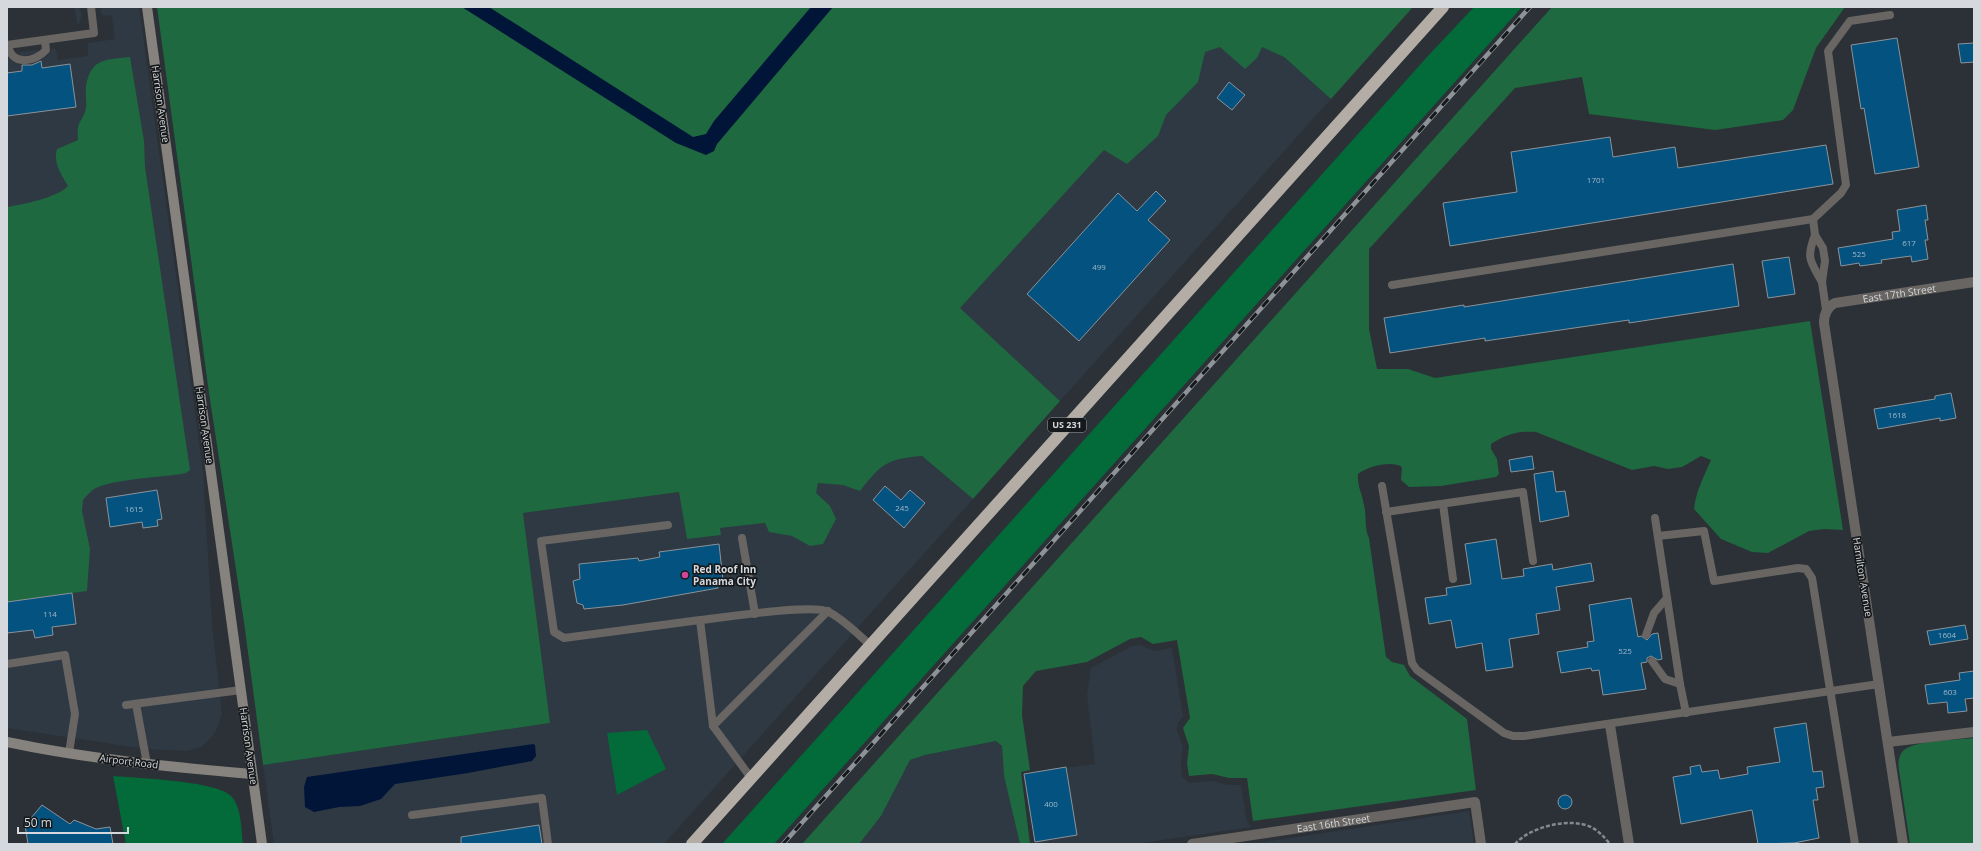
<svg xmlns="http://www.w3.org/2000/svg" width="1981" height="851" viewBox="0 0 1981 851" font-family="'Open Sans',sans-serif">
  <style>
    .built { fill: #2e3943 }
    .green { fill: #036a39 }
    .forest { fill: #1e693f }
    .water { fill: #001538 }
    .building { fill: #045280; stroke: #8b9399 }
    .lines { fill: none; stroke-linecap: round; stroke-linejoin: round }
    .path { stroke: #84898d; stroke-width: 2.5; stroke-dasharray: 4 2; stroke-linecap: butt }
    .lane { stroke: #686562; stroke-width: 8 }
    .street { stroke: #686562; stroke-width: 10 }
    .secondary { stroke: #86827d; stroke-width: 10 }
    .highway { stroke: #b4ada6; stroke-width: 12 }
    .rail-casing { stroke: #8e9397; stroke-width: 4.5 }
    .rail { stroke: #16191b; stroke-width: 3; stroke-dasharray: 9; stroke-linecap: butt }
    .hotel-dot { fill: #d1479c; stroke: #16191b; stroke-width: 1.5 }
    .labels { text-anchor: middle; stroke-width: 3.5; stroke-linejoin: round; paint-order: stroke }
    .number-label { font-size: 8px; fill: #a1b7c6 }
    .shield { fill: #16191b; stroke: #9c9fa3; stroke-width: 1 }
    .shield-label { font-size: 9px; font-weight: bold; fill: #d5d9dd }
    .street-label { font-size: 10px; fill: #d5d9dd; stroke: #16191b }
    .poi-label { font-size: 10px; font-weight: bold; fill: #d5d9dd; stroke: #16191b; text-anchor: start }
  </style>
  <rect width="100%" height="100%" fill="#2b3136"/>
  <g class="built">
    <path d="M74 7H79L82 14 79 24 77 23Z"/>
    <path d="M102 7H139L203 470 212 625 222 714 216 731 210 739 201 747 188 751 145 749 7 728V58L21 64 38 62 46 57 53 48 56 50 58 60 88 56V43L115 39 112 16 102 15 100 12Z"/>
    <path d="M1227 7 1331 99 1060 401 949 299Z"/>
    <path d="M38 50 39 51 36 54 23 56 18 54 20 52Z"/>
    <path d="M918 453 973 499 664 844H274L263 765 550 723 523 513 679 492Z"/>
    <path d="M1140 645 1154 651 1172 648 1183 716 1178 723 1177 730 1183 747 1181 761 1182 777 1190 783 1212 781 1228 785H1241L1247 822 1252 827 1135 844H1037L1028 778 1032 777 1035 772 1095 764 1087 695 1091 668 1132 646Z"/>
    <path d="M996 741 1002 746 1004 776 1020 844H859L881 816 910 760 925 755Z"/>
    <path d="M1469 811 1474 844H1250Z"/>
  </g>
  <g class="green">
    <path d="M1474 7H1522L774 844H722L1427 57Z"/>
    <path d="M647 730 666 769 617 795 607 733Z"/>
    <path d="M113 776C136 778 220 781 232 797 242 809 241 829 243 844H126Z"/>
  </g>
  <g class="forest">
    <path d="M157 7H1413L1331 99 1284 57 1262 47 1257 58 1245 69 1220 47 1205 52 1198 82 1166 115 1158 136 1127 164 1104 150 960 308 1060 401 973 499 922 456C887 459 882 463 860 491L843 485 818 483 816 493 830 506 836 519 823 544 810 546 792 536 769 532 765 523 720 528 721 535 687 539 679 492 523 513 550 723 263 765 244 622 209 393Z"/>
    <path d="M1552 7H1845L1816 48 1793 110 1783 120 1715 130 1589 114 1582 77 1515 88 1369 249V329L1377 369H1408L1435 378 1810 321 1843 530 1824 529 1809 531 1768 553 1752 552 1721 539 1694 509C1696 491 1704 476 1711 460L1701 456 1682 467 1668 469 1654 466 1632 470 1536 432C1516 431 1508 434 1491 444V449L1497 459 1499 474 1496 477 1441 486 1409 487 1401 480 1402 467C1391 460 1367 467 1358 474 1357 486 1362 493 1364 505 1367 516 1364 528 1369 538L1386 657 1392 662 1404 665 1410 676 1467 719 1476 790 1253 821 1247 778H1229L1212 774 1189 776 1187 763 1189 746 1183 728 1190 718 1177 640 1153 644 1141 637 1130 639 1087 662 1036 671 1023 686 1022 715 1030 770 1021 772 1030 844H1020L1004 776 1002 746 996 741 925 755 910 760 881 816 859 844H802Z"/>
    <path d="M130 57 144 141 145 167 190 470 186 473C161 478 116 478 94 489 90 492 86 496 83 500L82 511 90 549 87 591 7 602V207C24 204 56 198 68 186 61 174 53 163 57 149L78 140C76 120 83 122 86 108 87 100 85 93 86 86 91 57 107 60 130 57Z"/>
    <path d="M1974 738V844H1910L1899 770C1898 763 1898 756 1904 750 1916 740 1958 740 1974 738Z"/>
  </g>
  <g class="water">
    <path d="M462 7H489L693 137 706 134 714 121 811 7H833L717 144 714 151 706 155 676 143Z"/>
    <path d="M533 744 535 745 536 756 532 761 468 773 395 784 381 799 360 806 339 807 314 812 305 807 304 787 307 777Z"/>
  </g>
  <g class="building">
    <path d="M1897 38 1919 167 1875 174 1864 108 1861 109 1851 45Z"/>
    <path d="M1974 43V62L1961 63 1958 44Z"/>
    <path d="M41 61 42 68 70 64 76 107 7 116V73L22 71V65H32Z"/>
    <path d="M1229 82 1245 95 1232 110 1217 98Z"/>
    <path d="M1610 137 1613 157 1675 147 1678 168 1826 145 1833 184 1450 246 1443 203 1517 192 1511 152Z"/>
    <path d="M1156 191 1166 201 1148 220 1170 240 1079 341 1027 294 1118 193 1137 211Z"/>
    <path d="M1926 205 1928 220H1925L1928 240H1925L1928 259 1912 262 1911 256 1881 260 1882 263 1860 266 1859 263 1841 266 1838 248 1893 239 1892 232 1900 231 1897 210Z"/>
    <path d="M1789 257 1795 294 1768 298 1762 261Z"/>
    <path d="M1733 264 1739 306 1629 323V320L1485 341V338L1390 353 1384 318 1464 305V307Z"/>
    <path d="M1951 393 1956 418 1940 421V418L1878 429 1874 409 1935 399V396Z"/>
    <path d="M1532 456 1534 469 1511 472 1509 460Z"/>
    <path d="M1553 471 1556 492 1565 491 1569 516 1540 522 1534 474Z"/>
    <path d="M885 486 901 500 910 490 925 503 904 528 873 500Z"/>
    <path d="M157 490 162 519 157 520 158 526 143 528 142 522 110 527 106 498Z"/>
    <path d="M1496 539 1502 579 1524 576 1523 569 1552 564 1553 570 1591 563 1594 581 1556 587 1560 610 1536 614 1539 634 1509 639 1513 667 1486 671 1482 643 1456 648 1451 620 1429 624 1425 598 1447 595 1446 588 1471 584 1465 544Z"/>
    <path d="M719 544 723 580 717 582 718 588 623 605 584 609 583 605 577 603 573 581 580 579 579 564 638 558 639 561 660 557 659 552Z"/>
    <path d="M72 593 76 624 52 627 53 635 35 638 33 630 7 633V602Z"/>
    <path d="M1631 598 1638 637 1641 636 1647 640 1652 634 1658 633 1662 659 1658 660 1651 656 1647 658V662L1641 663 1646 689 1603 695 1599 670 1592 671 1591 668 1561 673 1557 652 1588 647 1587 642 1594 641 1589 605Z"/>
    <path d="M1965 625 1968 639 1930 645 1927 631Z"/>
    <path d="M1974 671V698L1965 699 1967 711 1948 713 1947 702 1928 704 1925 685 1960 680 1959 673Z"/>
    <path d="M1806 723 1813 772 1822 771 1824 787 1816 788 1818 800H1813L1819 838 1794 843 1758 844 1752 810 1681 824 1673 777 1691 774 1690 767 1700 765 1702 772 1718 770 1720 779 1748 774 1747 767 1780 762 1774 728Z"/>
    <path d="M1066 767 1077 835 1035 842 1024 774Z"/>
    <circle cx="1565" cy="802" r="7"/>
    <path d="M42 805 70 824 74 820 96 829 110 827 113 844H28L25 825Z"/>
    <path d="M539 825 542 844H461V837Z"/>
  </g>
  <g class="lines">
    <path class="path" d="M1515 844C1530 827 1569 817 1591 827 1599 831 1604 837 1610 844"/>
    <g class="lane">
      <path d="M7 45 94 33 91 7"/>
      <path d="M8 45C11 66 35 63 46 50L45 41"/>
      <path d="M1813 219 1841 193 1846 185 1828 51 1850 21 1890 15"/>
      <path d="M1815 235C1806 258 1810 261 1822 282"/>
      <path d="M1392 285 1813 219 1815 235 1823 248 1825 261 1822 282 1826 310"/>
      <path d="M1382 486 1412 663 1417 670 1504 733 1513 736H1524L1879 684"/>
      <path d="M1443 504 1453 579"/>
      <path d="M1386 512 1523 492 1533 561"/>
      <path d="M1655 518 1680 684 1686 713"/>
      <path d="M668 525 541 541 554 632 564 638 700 620"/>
      <path d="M1658 536 1704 531 1714 581 1798 568 1806 569 1812 578 1855 844"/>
      <path d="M742 538 755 614"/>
      <path d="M1646 635 1654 613 1667 598"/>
      <path d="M1652 661 1665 679 1680 684"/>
      <path d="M7 664 65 655 75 714 69 753"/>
      <path d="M136 704 147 764"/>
      <path d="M126 705 241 690"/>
      <path d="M713 726 828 611"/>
      <path d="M751 778 713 726 700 620C722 618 814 603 829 612 844 620 857 633 870 645"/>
      <path d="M412 815 542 798 548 844"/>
    </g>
    <g class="street">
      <path d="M1610 725 1629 844"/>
      <path d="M1888 742 1974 732"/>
      <path id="s1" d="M1192 844 1475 802 1481 844"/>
      <path id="s2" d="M1903 844 1824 323C1824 314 1827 307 1835 303L1974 282"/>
    </g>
    <g class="secondary">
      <path d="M147 7 262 844"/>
      <path d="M7 742C88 759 170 767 252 774"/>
    </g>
    <path class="highway" d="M692 844 1443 7"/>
    <defs>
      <path id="rail" d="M783 844 1530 7"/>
    </defs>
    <use href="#rail" class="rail-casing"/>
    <use href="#rail" class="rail"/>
  </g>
  <circle class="hotel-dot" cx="685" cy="575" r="4"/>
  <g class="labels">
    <g class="number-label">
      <text x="1596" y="183">1701</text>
      <text x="1909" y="246">617</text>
      <text x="1859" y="257">525</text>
      <text x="1099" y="270">499</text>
      <text x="1897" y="418">1618</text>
      <text x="902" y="511">245</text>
      <text x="134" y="512">1615</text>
      <text x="50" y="617">114</text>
      <text x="1947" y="638">1604</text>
      <text x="1625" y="654">525</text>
      <text x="1950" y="695">603</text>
      <text x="1051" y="807">400</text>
    </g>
    <rect class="shield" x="1048" y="418" width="38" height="14" rx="3"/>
    <g class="shield-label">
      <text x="1067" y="428">US 231</text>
    </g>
    <g class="street-label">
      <text transform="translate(161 104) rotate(82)" y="4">Harrison Avenue</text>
      <text dy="4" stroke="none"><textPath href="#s2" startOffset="616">East 17th Street</textPath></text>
      <text transform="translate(205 425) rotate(82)" y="4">Harrison Avenue</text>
      <text transform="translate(1863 577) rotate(81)" y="4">Hamilton Avenue</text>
      <text transform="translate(249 746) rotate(82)" y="4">Harrison Avenue</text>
      <text transform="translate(129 761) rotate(7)" y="4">Airport Road</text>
      <text dy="4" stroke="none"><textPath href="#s1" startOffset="143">East 16th Street</textPath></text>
    </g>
    <g class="poi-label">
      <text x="693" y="573">Red Roof Inn<tspan x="693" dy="12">Panama City</tspan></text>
    </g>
  </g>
  <rect width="1981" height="851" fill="none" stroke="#d5d9dd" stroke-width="16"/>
  <path d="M18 827v6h110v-6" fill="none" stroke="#d5d9dd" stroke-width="2"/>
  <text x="24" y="827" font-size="12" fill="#d5d9dd" stroke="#16191b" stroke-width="3" paint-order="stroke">50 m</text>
</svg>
